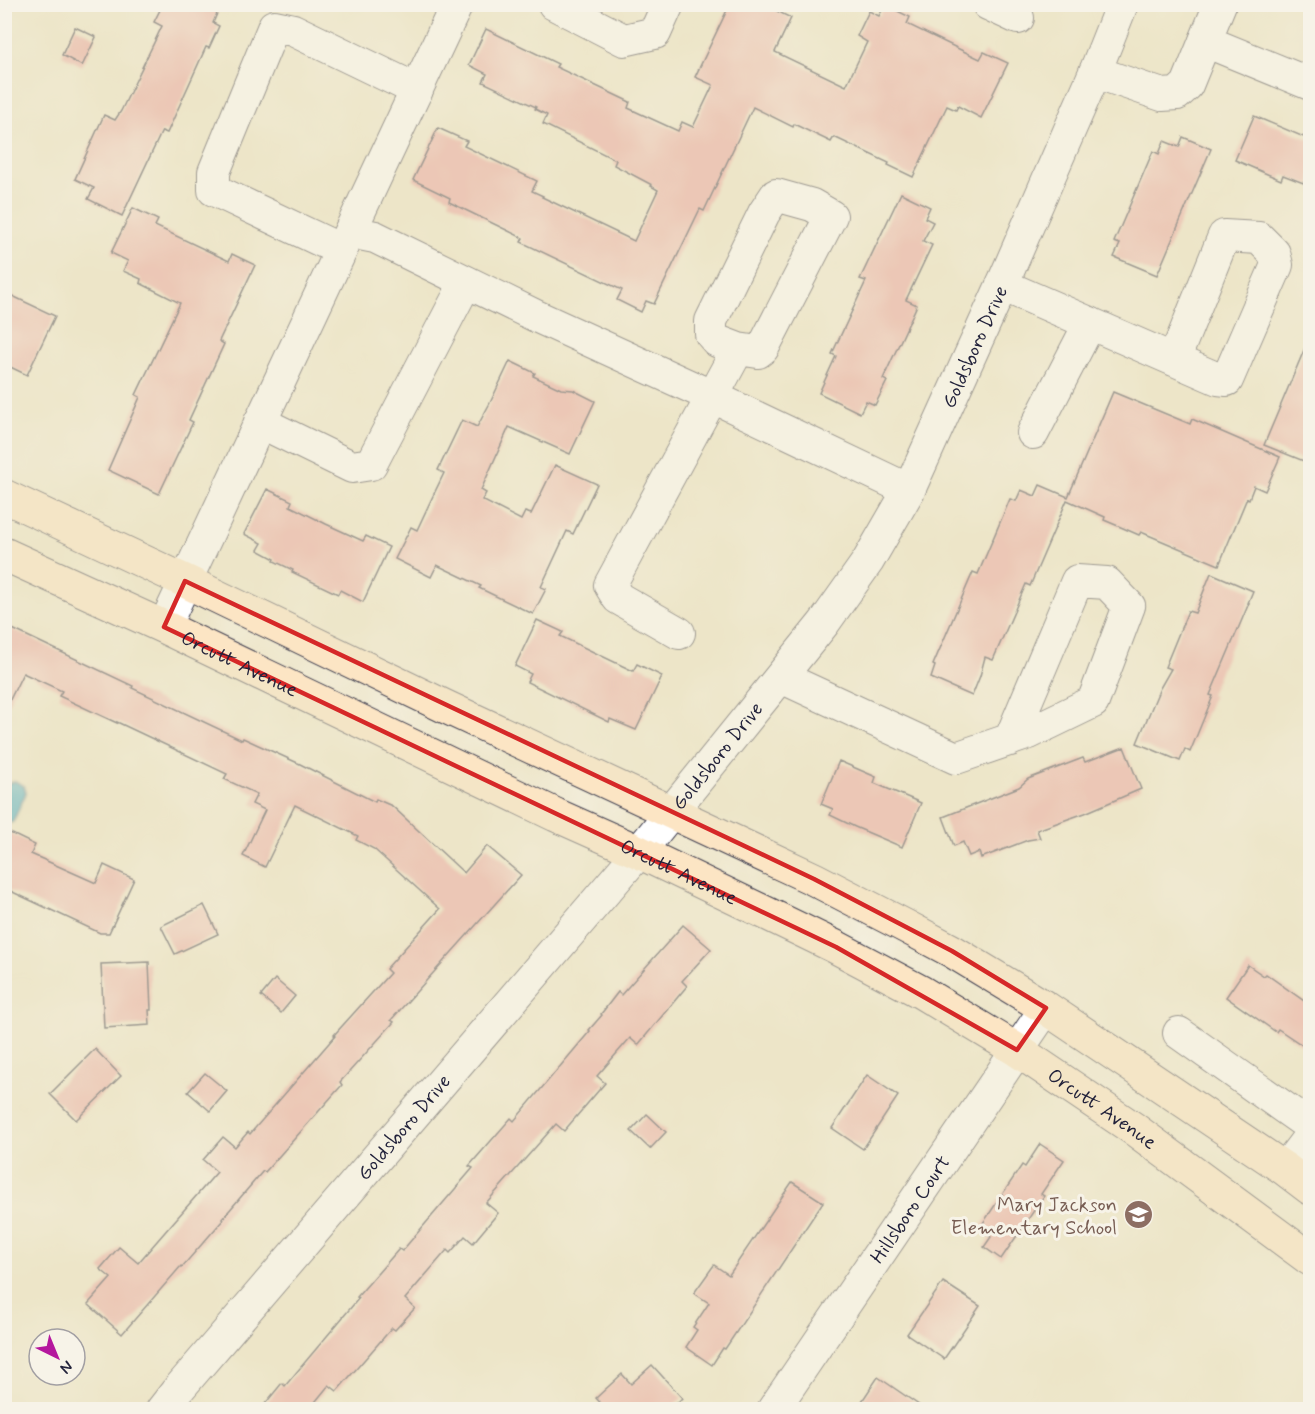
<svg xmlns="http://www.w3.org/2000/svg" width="1315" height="1414" viewBox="0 0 1315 1414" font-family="Mynerve,sans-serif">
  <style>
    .water { fill: #47acc6; stroke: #346780; stroke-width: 1.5 }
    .building { fill: #eba39f }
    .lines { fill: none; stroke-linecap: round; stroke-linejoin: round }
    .minor-casing { stroke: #403f50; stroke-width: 34 }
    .secondary-casing { stroke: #403f50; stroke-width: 35 }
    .minor { stroke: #fff; stroke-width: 32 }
    .secondary { stroke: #fce5c4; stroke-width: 33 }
    .marked { fill: none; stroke: #d62828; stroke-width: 4.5; stroke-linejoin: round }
    .labels { text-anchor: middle; stroke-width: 6; stroke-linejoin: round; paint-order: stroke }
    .street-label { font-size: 20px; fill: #22223b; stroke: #f7f3e8 }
    .education-label { font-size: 20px; fill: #785e54; stroke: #f7f3e8; text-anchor: end }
  </style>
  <rect width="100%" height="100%" fill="#f7f3e8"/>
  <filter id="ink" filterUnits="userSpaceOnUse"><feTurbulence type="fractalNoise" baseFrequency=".0167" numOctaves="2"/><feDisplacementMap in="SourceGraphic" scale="12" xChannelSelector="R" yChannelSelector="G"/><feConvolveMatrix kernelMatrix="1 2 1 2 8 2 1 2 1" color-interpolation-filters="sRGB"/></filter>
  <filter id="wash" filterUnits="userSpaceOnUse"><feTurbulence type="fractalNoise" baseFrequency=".008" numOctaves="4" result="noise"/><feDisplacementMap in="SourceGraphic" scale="24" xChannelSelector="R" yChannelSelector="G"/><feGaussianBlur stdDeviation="1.35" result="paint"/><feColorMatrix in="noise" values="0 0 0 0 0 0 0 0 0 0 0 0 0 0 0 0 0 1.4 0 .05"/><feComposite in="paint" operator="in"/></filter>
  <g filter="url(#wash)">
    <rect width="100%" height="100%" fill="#ede5c8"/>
    <path class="water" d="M15 781 24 786 26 793 13 822 7 824 5 822V790L7 784Z"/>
    <g id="blocks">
      <g class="building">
        <path d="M163 4H221L213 23 219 26 209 48 206 47 167 133 162 131 122 216 88 199 94 188 75 179 104 115 115 120 121 111 162 26 154 22Z"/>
        <path d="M730 4H763L791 18 775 52 846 86 867 42 857 36 869 11 879 16 885 5 910 17 907 24 961 50 980 59 984 52 1008 63 981 118 958 106 956 110 947 106 913 177 888 165 889 163 834 137 831 142 794 124 793 127 753 107 704 211 700 209 654 304 646 301 641 312 617 300 622 290 521 242 523 238 449 202 450 198 413 180 438 128 467 141 464 146 537 181 532 191 543 196 542 197 634 241 658 190 651 186 652 185 614 165 616 160 543 124 547 115 535 109 536 107 483 82 487 74 469 65 486 29 558 64 556 67 630 102 628 108 678 131 682 122 693 127 713 85 695 77Z"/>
        <path d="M75 27 96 37 82 66 62 55Z"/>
        <path d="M1254 116 1311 140V186L1283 175 1281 180 1235 160Z"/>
        <path d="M1183 137 1211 149 1157 275 1114 257 1120 244 1114 242 1153 151 1159 154 1164 141 1179 147Z"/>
        <path d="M901 193 930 207 925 218 933 222 923 241 932 245 906 300 917 305 883 379 887 381 875 405 866 401 860 413 819 393 836 356 832 354 866 281 860 279Z"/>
        <path d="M133 208 158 220 155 226 229 261 232 254 255 265 219 341 224 344 189 420 193 422 159 494 108 470 140 397 136 395 180 303 140 283 141 279 123 271 128 261 111 253Z"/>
        <path d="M4 292 55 316 27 375 4 364Z"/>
        <path d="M1310 336H1311V464L1264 445Z"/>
        <path d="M510 361 535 373 533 376 561 389 573 390 595 401 570 454 509 427 481 490 486 493 482 500 521 520 525 512 531 514 555 465 597 484 573 534 567 531 541 587 546 589 533 614 479 588 481 586 437 565 431 577 395 559 411 527 417 530 431 500 444 473 438 470 462 420 477 427 490 403Z"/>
        <path d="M1113 392 1190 424 1192 419 1280 457 1265 491 1254 486 1249 499 1247 498 1219 565 1141 532 1139 535 1123 528 1104 520 1105 517 1067 500 1030 586 1026 584 993 660 985 657 980 676 972 696 931 678 935 666 933 665 973 572 978 574 1010 499 1016 501 1021 490 1035 496 1040 485 1068 497Z"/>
        <path d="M267 489 292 501 290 506 326 524 363 541 366 536 389 547 363 602 340 590 338 594 292 572 293 570 274 561 275 559 258 550 262 543 244 534Z"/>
        <path d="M1211 573 1253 591 1248 603H1249L1210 695 1213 696 1190 752 1185 749 1180 761 1137 743 1160 688 1171 669 1165 667 1188 611 1195 613Z"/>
        <path d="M537 620 563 632 560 636 633 671 637 664 662 676 636 730 610 719 609 722 527 682 531 674 515 666Z"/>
        <path d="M4 625 133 686 132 688 242 740 243 738 300 764 375 802 376 799 392 806 464 873 487 846 521 875 391 1020 394 1022 340 1082 342 1085 265 1172 263 1171 222 1219 223 1220 182 1267 181 1266 122 1334 88 1304 111 1278 100 1269 119 1247 138 1263 217 1172 203 1160 223 1137 235 1147 248 1132 250 1134 335 1036 334 1035 390 973 386 969 440 909 374 849 356 840 358 836 295 805 265 867 243 856 265 810 252 804 257 794 224 779 227 774 117 722V723L59 696 62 691 23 673 4 712Z"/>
        <path d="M1124 747 1141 789 1085 813 1037 830 1040 838 1028 840 981 858 979 852 969 856 963 842 954 846 943 817 1019 787 1028 779 1083 758 1085 762Z"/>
        <path d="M839 761 876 777 874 783 921 803 902 847 855 827 830 815 833 809 821 804Z"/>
        <path d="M4 830 35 845 31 854 96 883 104 865 134 879 109 933H100L4 888Z"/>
        <path d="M204 905 218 934 175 954 161 926Z"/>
        <path d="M683 925 711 949 682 981 687 986 638 1045 630 1038 597 1076 605 1083 564 1131 556 1124 486 1203 498 1213 473 1243 465 1236 450 1253 447 1250 405 1299 415 1308 395 1330 392 1328 337 1391 329 1385 311 1407 313 1410H260L282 1383 285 1386 359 1298 357 1297 399 1249 402 1251 473 1168 469 1166 511 1118 514 1121 590 1031 589 1030 602 1015 601 1014 618 992 621 995Z"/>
        <path d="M149 962 151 1010H149L150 1025 104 1028 101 964Z"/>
        <path d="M1248 965 1264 976 1266 974 1311 1006V1051L1278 1029 1276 1032 1226 997Z"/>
        <path d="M275 979 295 996 281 1013 261 996Z"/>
        <path d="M95 1049 121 1076 76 1120 50 1094Z"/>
        <path d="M205 1073 227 1091 210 1111 188 1092Z"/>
        <path d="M867 1075 898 1096 863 1149 832 1128Z"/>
        <path d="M647 1114 666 1132 650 1149 631 1131Z"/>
        <path d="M1040 1144 1064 1160 1041 1194 1044 1196 1001 1259 984 1247 991 1237 979 1229 1022 1165 1025 1167Z"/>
        <path d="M792 1182 823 1202 725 1349 723 1348 712 1365 686 1347 697 1330 693 1327 709 1303 694 1293 714 1265 729 1275Z"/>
        <path d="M943 1282 980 1306 944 1359 907 1334Z"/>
        <path d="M652 1365 682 1398 670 1410H607L596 1398 622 1374 631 1384Z"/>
        <path d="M878 1377 926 1410H856Z"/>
      </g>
    </g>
  </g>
  <g filter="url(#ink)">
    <use href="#blocks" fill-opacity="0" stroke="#403f50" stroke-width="1.5"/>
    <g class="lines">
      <defs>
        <g id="minor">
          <path d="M554 4 624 40 655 33 668 4"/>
          <path d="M988 4 1018 18"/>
          <path d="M1205 41 1310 84"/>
          <path d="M1095 72 1162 95 1177 94 1187 85 1220 4"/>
          <path d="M350 232 375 237 538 317 711 396 909 490"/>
          <path d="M341 250 214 190V172L274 26 293 30 417 90"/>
          <path d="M1002 285 1218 379 1227 380 1277 265 1274 253 1259 238 1224 236 1174 360"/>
          <path d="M260 422 352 467 371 464 466 282"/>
          <path d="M1033 433 1090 323"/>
          <path d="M164 627 457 4"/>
          <path d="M679 633 618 598 610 585 738 349 758 352 763 348 831 216 812 205 776 195 764 213 711 321V334L717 341 738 349"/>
          <path d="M781 677 956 758 1029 733 1093 702 1129 606 1107 583 1077 581 1010 740"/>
          <path d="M1179 1033 1310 1126"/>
          <path d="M1285 1169 1310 1136"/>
          <path id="s1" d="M162 1410 176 1392 639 852 824 623 868 561 909 490 1002 285 1095 72 1122 4"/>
          <path id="s2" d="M773 1410 1046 1008"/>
        </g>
        <g id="secondary">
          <path d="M4 496 185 581 446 707 814 879 905 926 952 951 1046 1008 1285 1169 1310 1188"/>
          <path id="s3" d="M4 554 164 627 556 815 639 852 741 901 836 947 921 992 1017 1050 1134 1129 1310 1259"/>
        </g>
      </defs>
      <use href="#minor" class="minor-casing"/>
      <use href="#secondary" class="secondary-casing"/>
      <use href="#minor" class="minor"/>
      <use href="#secondary" class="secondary"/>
    </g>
  </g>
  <path d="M0 0H1315V1414H0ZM185 581 814 879 952 951 1046 1008 1017 1050 836 947 164 627Z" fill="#ede5c8" fill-opacity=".55" fill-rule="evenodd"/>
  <path class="marked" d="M185 581 814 879 952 951 1046 1008 1017 1050 836 947 164 627Z"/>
  <defs>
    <symbol id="school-disc" viewBox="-11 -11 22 22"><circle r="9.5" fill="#8d6e63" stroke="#f7f3e8"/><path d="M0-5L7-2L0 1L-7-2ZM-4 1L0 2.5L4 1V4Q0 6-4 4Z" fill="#fff"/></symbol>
  </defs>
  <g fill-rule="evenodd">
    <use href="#school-disc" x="1122" y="1198" width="33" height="33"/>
  </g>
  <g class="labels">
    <g class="street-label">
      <text dy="7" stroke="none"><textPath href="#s1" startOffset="1344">Goldsboro Drive</textPath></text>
      <text dy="7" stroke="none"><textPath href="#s3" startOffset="260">Orcutt Avenue</textPath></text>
      <text dy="7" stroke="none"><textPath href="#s1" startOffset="858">Goldsboro Drive</textPath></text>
      <text dy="7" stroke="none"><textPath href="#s3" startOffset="746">Orcutt Avenue</textPath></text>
      <text dy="7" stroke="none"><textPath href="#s3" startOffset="1232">Orcutt Avenue</textPath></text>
      <text dy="7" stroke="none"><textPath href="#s1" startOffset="372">Goldsboro Drive</textPath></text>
      <text dy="7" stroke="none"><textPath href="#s2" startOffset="243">Hillsboro Court</textPath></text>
    </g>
    <g class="education-label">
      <text x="1117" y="1211">Mary Jackson<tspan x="1117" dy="23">Elementary School</tspan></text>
    </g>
  </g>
  <rect width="1315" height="1414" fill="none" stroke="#f7f3e8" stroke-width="24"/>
  <g transform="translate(57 1357) rotate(137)"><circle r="28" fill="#f7f3e8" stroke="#a29fa3" stroke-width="1.5"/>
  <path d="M0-4.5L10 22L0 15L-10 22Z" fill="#b5179e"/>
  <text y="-9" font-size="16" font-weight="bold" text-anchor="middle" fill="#22223b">N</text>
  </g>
</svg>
